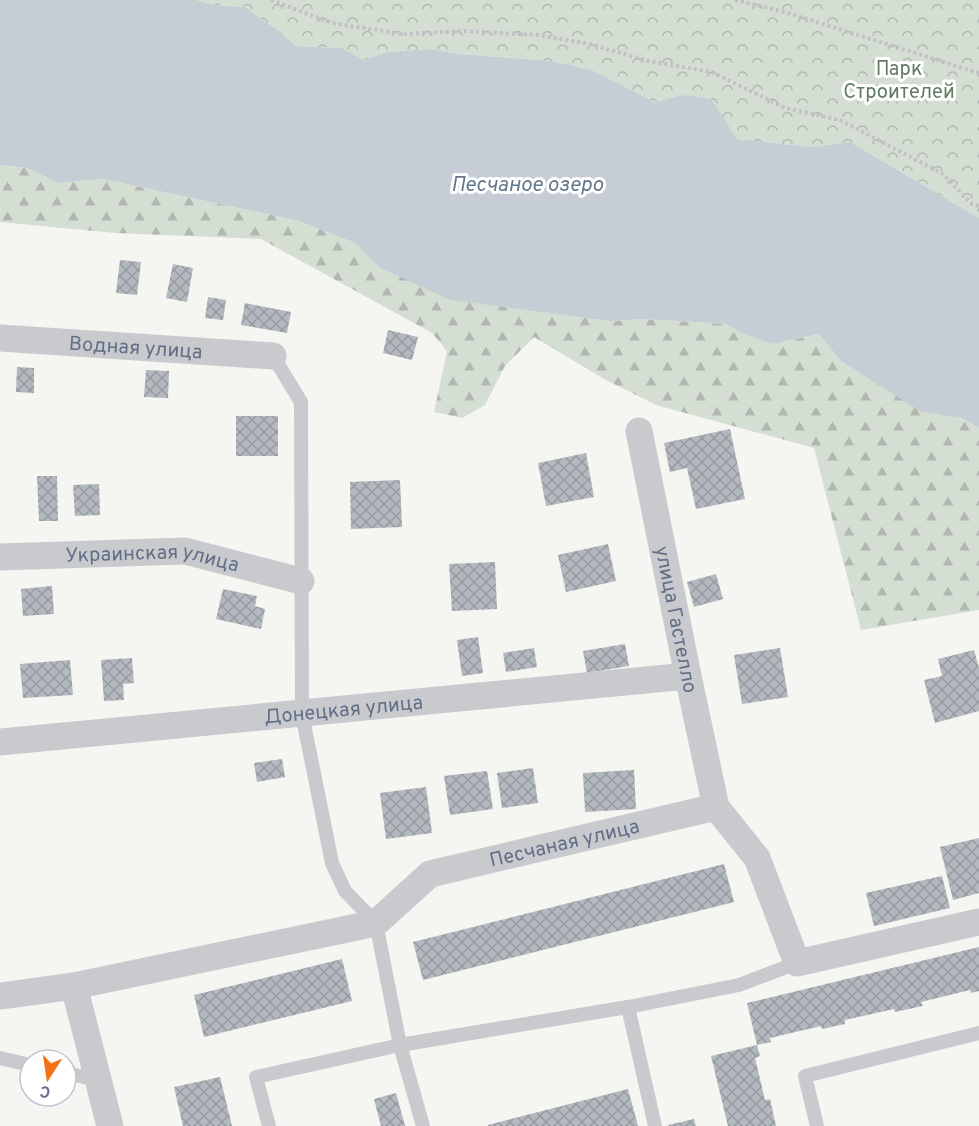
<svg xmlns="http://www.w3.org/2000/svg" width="979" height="1126" viewBox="0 0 979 1126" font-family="Overpass,sans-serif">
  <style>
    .forest { fill: url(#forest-firs) }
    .park { fill: url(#park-crowns) }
    .water { fill: #c6cdd4 }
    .building { fill: url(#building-cross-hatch) }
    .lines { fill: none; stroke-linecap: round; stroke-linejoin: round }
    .path { stroke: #c0c2c4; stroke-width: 4; stroke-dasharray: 3 3; stroke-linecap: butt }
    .lane { stroke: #c8cace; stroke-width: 14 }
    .street { stroke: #c8cace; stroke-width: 27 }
    .labels { text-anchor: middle; stroke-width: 6; stroke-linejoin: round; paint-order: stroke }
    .park-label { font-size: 20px; fill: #627c62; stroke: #fff }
    .street-label { font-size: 20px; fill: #626f86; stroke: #fff }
    .water-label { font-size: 21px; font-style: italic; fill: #63788a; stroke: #fff }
  </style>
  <defs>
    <pattern id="forest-firs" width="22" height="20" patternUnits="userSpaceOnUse" patternTransform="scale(1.5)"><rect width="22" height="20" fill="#d5ded2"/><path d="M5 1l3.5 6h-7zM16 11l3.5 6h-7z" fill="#b0b8b0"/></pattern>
    <pattern id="park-crowns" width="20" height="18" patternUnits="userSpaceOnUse" patternTransform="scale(1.5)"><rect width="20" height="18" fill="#d5ded2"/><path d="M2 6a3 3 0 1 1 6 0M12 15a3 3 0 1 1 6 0" fill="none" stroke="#b0b8b0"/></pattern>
    <pattern id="building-cross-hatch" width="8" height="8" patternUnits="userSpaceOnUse" patternTransform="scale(1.5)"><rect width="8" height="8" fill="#b4b9c0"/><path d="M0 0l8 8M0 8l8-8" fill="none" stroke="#969ba2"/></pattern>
  </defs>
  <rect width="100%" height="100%" fill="#f5f6f2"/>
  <path class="forest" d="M0 165 27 168 58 183 103 179 299 221 355 243 379 267 611 321 645 319 726 324 746 335 773 344 819 334 841 361 920 410 962 418 979 428V610L861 630 814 448 656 405 604 379 534 337 505 366 485 405 462 418 434 412 447 351 432 333 261 239 115 233 0 222Z"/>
  <path class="park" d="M196 0H979V218L850 142 813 147 737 139 683 95 655 102 592 70 551 61 460 54 429 49 387 52 364 60 342 48 296 46 275 28 245 7 214 5Z"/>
  <path class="water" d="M0 0H196L214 5 245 7 275 28 296 46 342 48 364 60 387 52 429 49 460 54 551 61 592 70 655 102 683 95 711 99 737 139 813 147 850 142 979 218V428L962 418 920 411 841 361 819 334 773 344 746 335 726 324 645 319 611 321 450 300 379 267 355 243 299 221 103 179 58 183 27 168 0 165Z"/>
  <g class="building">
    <path d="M120 260 141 262 137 295 116 293Z"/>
    <path d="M173 264 193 268 187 302 166 298Z"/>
    <path d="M208 297 226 300 223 320 205 318Z"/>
    <path d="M245 303 291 312 287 333 241 325Z"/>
    <path d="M388 330 418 337 412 360 383 353Z"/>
    <path d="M17 367 34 368V393L16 392Z"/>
    <path d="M146 370 169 371 168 398 144 397Z"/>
    <rect x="236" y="416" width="42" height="40"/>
    <path d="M730 429 745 499 696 509 687 468 670 472 664 443Z"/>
    <path d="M586 453 594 497 546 506 538 463Z"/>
    <path d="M37 476H57L58 521H39Z"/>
    <path d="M400 480 402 527 351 529 350 482Z"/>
    <path d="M99 484 100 515 75 516 73 485Z"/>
    <path d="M608 544 616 581 566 592 558 555Z"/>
    <path d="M495 562 497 609 452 611 449 564Z"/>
    <path d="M716 574 723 599 694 607 687 582Z"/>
    <path d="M52 586 54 614 23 616 21 589Z"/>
    <path d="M223 589 257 596 255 606 265 609 261 629 216 619Z"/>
    <path d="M478 637 483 673 462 676 457 640Z"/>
    <path d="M625 644 629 666 587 673 583 651Z"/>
    <path d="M534 648 537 667 506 672 503 653Z"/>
    <path d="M780 648 788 697 742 704 734 655Z"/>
    <path d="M974 650 979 668V711L935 723 924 680 942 676 938 659Z"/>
    <path d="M132 658 134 683 123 684 124 700 104 701 101 660Z"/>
    <path d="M70 660 73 695 23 698 20 664Z"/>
    <path d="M282 759 285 777 257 782 254 763Z"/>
    <path d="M533 768 538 803 502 808 497 773Z"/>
    <path d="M634 770 636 809 585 812 583 773Z"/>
    <path d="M487 771 493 809 450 815 444 776Z"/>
    <path d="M426 787 432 833 386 839 380 793Z"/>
    <path d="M979 838V893L953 900 940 847Z"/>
    <path d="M724 864 734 902 423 980 413 942Z"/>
    <path d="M942 876 950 908 874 926 866 893Z"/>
    <path d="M979 947V991L971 993 970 990 921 1002 923 1006 895 1012 894 1009 845 1020V1024L822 1029 821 1026 770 1038 771 1042 757 1045 747 1003Z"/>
    <path d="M342 959 352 1001 204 1037 194 995Z"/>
    <path d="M757 1045 760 1056 755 1058 765 1100 770 1099 776 1126H728L711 1056Z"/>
    <path d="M220 1077 232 1126H183L174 1087Z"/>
    <path d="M628 1089 638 1126H488V1125Z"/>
    <path d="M396 1093 405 1126H381L374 1099Z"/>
    <path d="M694 1119 696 1126H669L668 1125Z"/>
  </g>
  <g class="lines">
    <g class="path">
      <path d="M271 0 332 23 402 34 465 31 537 35 590 44 648 61 712 72 785 108 840 120 943 174 972 204 979 206"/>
      <path d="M735 0 788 13 979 73"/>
    </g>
    <g class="lane">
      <path d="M273 356 301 402 302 714 332 863 345 891 376 923 400 1045 423 1126"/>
      <path d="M628 1007 655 1126"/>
      <path d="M0 1058 30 1065"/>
      <path d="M66 1073 98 1080"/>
      <path d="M269 1126 256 1077 400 1045 628 1007 739 985 797 963"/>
      <path d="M817 1126 805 1076 979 1033"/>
    </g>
    <g class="street">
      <path id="s1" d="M0 338 273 356"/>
      <path id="s2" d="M639 431 688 676 716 807"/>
      <path id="s3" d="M0 557 185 551 301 581"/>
      <path id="s4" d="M0 742 688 676"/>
      <path d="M74 986 110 1126"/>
      <path id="s5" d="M0 996 74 986 376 923 430 874 716 807 757 858 797 963 979 922"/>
    </g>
  </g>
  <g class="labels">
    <g class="park-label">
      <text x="899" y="75">Парк<tspan x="899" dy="23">Строителей</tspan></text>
    </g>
    <g class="street-label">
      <text dy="7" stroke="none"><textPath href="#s1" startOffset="136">Водная улица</textPath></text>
      <text dy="7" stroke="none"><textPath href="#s3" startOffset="153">Украинская улица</textPath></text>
      <text dy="7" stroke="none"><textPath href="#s2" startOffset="192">улица Гастелло</textPath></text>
      <text dy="7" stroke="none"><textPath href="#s4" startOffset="345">Донецкая улица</textPath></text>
      <text dy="7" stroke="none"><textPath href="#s5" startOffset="594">Песчаная улица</textPath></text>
    </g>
    <g class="water-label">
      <text x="527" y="191">Песчаное озеро</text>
    </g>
  </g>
  <g transform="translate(48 1078) rotate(192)"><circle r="28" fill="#ffffff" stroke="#c0c5cf" stroke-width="1.5"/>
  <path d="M0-4.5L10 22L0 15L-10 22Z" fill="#f27416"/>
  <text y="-9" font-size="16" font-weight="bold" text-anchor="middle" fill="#626f86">С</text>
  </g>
</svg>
